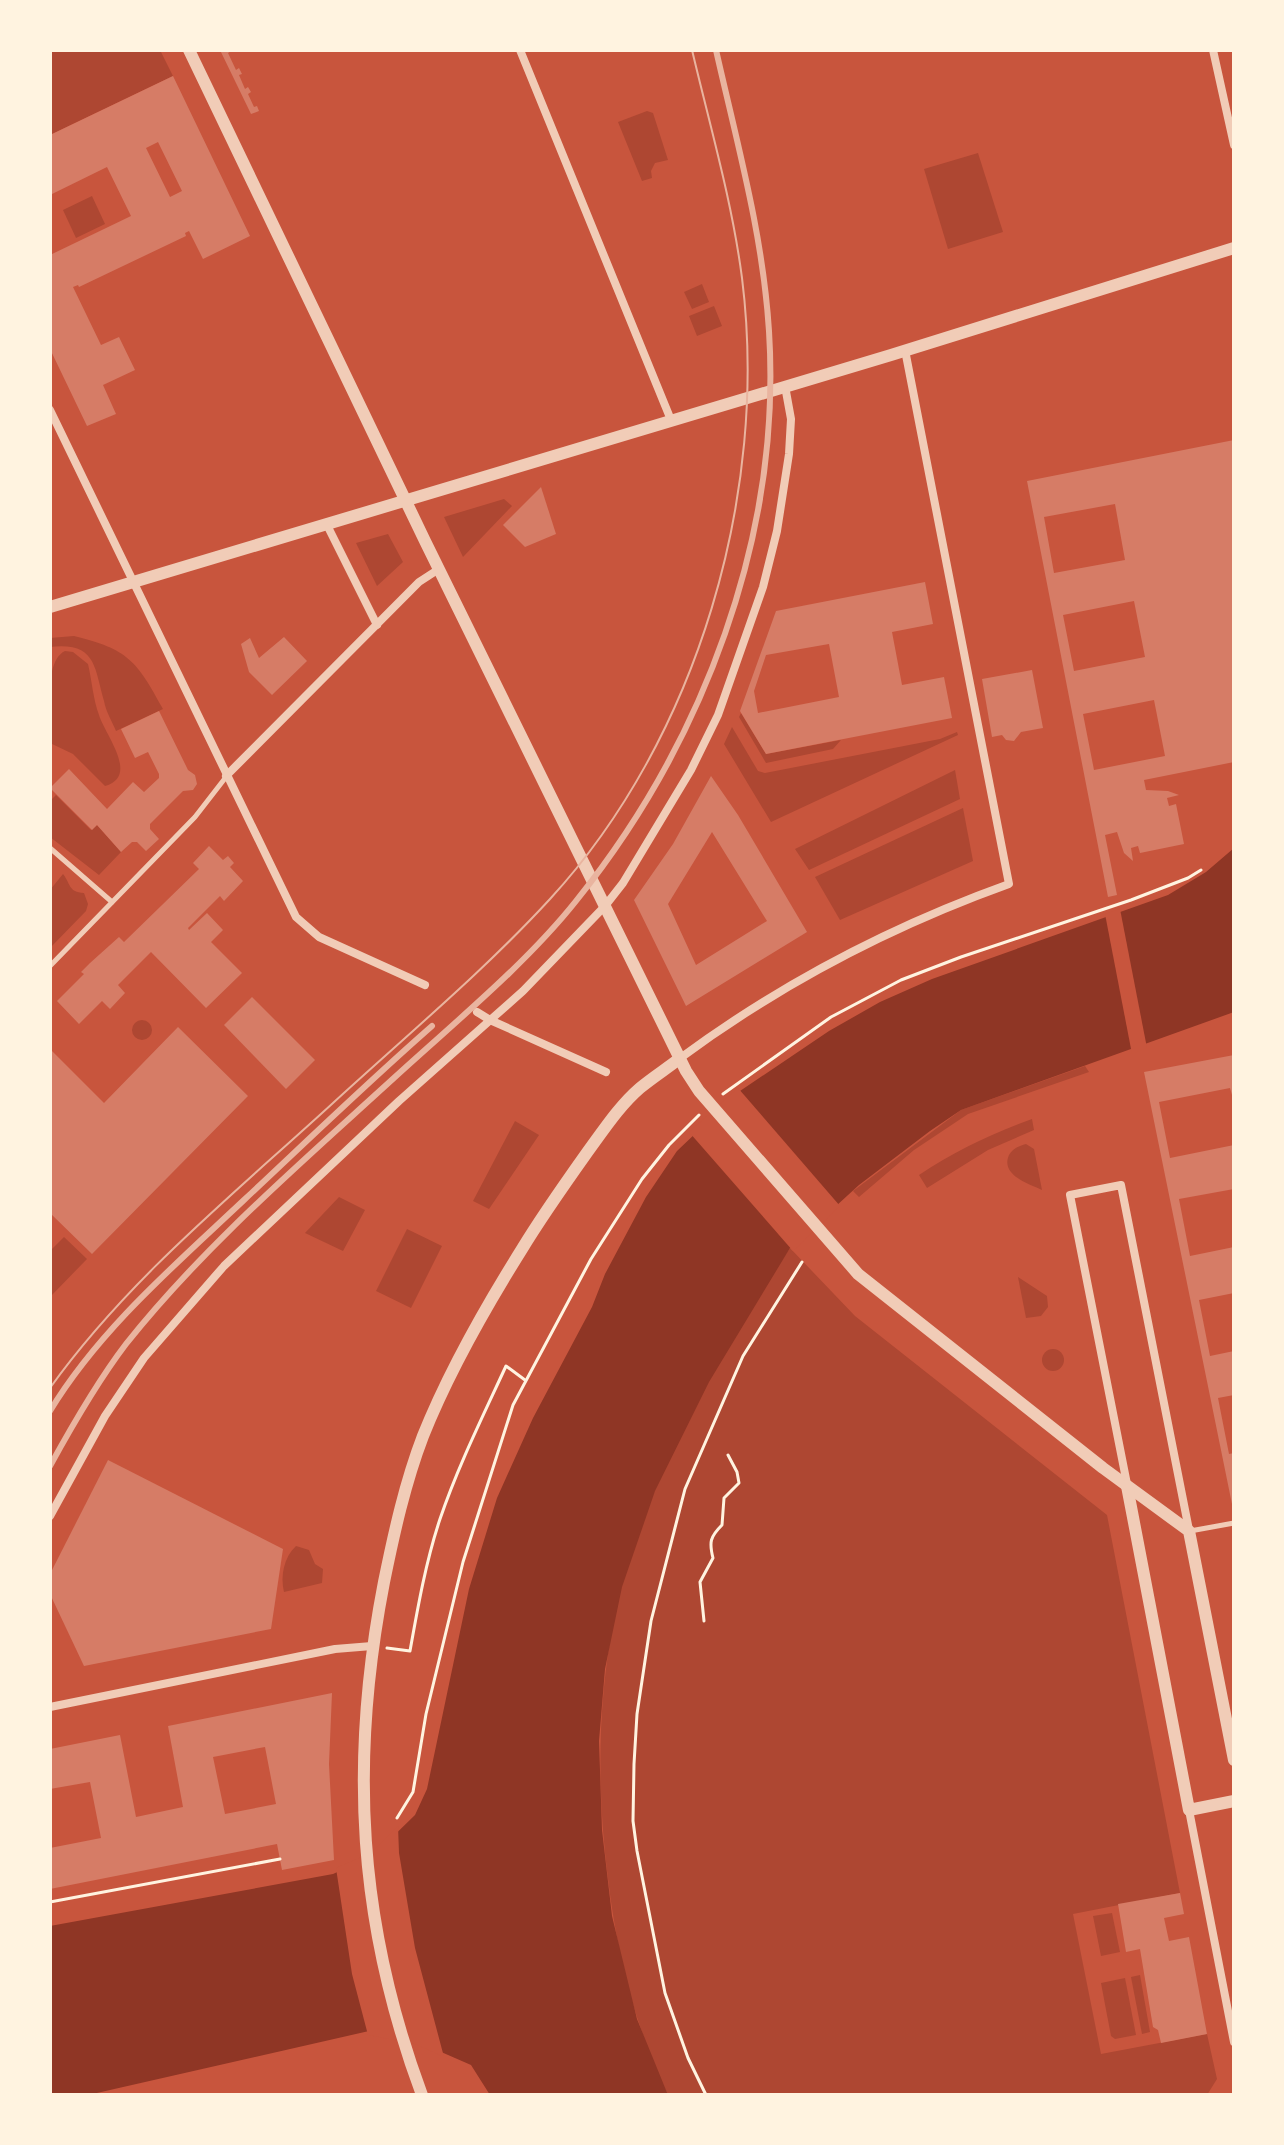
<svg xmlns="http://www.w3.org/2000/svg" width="1284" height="2145" viewBox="0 0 1284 2145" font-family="'Fira Sans Condensed',sans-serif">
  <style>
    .green { fill: #ae4732 }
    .water { fill: #8f3625 }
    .pier { fill: #c8553d }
    .building { fill: #d67c66; fill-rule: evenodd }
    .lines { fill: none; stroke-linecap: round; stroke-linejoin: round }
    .path { stroke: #fff3e0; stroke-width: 3 }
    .service { stroke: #f1ccb7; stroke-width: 5 }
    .minor { stroke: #f1ccb7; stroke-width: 8 }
    .tertiary { stroke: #f1ccb7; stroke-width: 12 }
    .tram { stroke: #e9b49f; stroke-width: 2 }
    .rail { stroke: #e9b49f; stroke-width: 6 }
  </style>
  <rect width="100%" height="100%" fill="#c8553d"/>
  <g class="green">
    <path d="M50 50H160L173 76 50 135Z"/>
    <path d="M647 111 653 113 668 160 655 163 651 171 652 178 642 181 618 122Z"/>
    <path d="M978 153 1003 232 948 249 924 169Z"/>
    <path d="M92 196 105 224 76 238 63 210Z"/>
    <path d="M702 284 709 302 692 309 684 292Z"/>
    <path d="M714 306 722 326 697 336 689 316Z"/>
    <path d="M504 499 512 506 463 557 444 517Z"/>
    <path d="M388 534 403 562 377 586 356 543Z"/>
    <path d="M74 636C128 649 137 661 163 709L116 731C112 721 106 712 104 701 94 666 96 642 50 647V638Z"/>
    <path d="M65 651 73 652 88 664C92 681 93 699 99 715 105 735 140 776 105 786L73 754 50 743C50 721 43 661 65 651Z"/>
    <path d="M741 713 766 754 841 740 833 749 766 763 739 717Z"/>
    <path d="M732 727 758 771 765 773 940 739 957 732 958 735 771 822 724 744Z"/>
    <path d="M955 770 960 799 809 870 795 849Z"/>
    <path d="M56 795 91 830 97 825 121 852 99 875 50 837V801Z"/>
    <path d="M963 808 973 861 840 920 815 877Z"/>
    <path d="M63 874C71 884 68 892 84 893L88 904 86 911 50 948V890Z"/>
    <circle cx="142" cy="1030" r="10"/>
    <path d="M1085 1066 1089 1072 968 1114 914 1150 859 1197 853 1191 961 1110Z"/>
    <path d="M1032 1119 1034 1130 988 1150 927 1188 919 1175C955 1151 991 1134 1032 1119Z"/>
    <path d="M515 1121 539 1135 489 1209 473 1201Z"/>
    <path d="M1026 1144 1034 1149 1042 1190C1029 1184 1000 1175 1009 1155 1013 1148 1019 1146 1026 1144Z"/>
    <path d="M339 1197 365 1210 343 1251 305 1233Z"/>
    <path d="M407 1229 442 1246 411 1308 376 1291Z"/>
    <path d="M64 1237 87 1259 50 1297V1251Z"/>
    <path d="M790 1248 855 1316 1107 1515 1180 1893 1073 1914 1101 2054 1207 2034 1217 2079 1207 2095H668C635 2027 617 1954 608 1879 597 1793 597 1705 614 1619 638 1497 719 1351 790 1248Z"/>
    <path d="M1018 1277 1047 1296 1048 1307 1041 1316 1026 1318Z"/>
    <circle cx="1053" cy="1360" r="11"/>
    <path d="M296 1546 309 1550 315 1564 323 1569 322 1583 284 1592C280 1576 284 1557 296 1546Z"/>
    <path d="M1112 1913 1120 1952 1101 1956 1093 1916Z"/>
    <path d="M1140 1975 1150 2032 1142 2034 1131 1977Z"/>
    <path d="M1125 1978 1136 2035 1115 2039 1111 2036 1101 1983Z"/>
  </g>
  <path class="water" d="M1234 848V1012L961 1110 930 1131 859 1185 790 1248 709 1382 655 1491 622 1587 605 1669 599 1741 602 1830 612 1916 637 2019 668 2095H490L471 2065 416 2041 369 2031 88 2095H50V1926L333 1874 373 1856 415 1815 427 1789 469 1589 497 1498 533 1418 592 1307 605 1274 646 1197 677 1151 740 1091 829 1031 880 1002 932 979 1168 895 1206 872Z"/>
  <g class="pier">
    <path d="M1120 909 1147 1048 1132 1054 1105 914Z"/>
    <path d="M738 1088 840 1206 793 1251 689 1132Z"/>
    <path d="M398 1826 399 1853 415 1948 444 2057 415 2044 368 2035 352 1974 336 1868 371 1853Z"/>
  </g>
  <g class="building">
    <path d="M220 50H233L228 53 236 70 239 68 242 74 239 75 245 89 248 87 251 92 248 94 254 107 257 106 259 111 251 114Z"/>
    <path d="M173 76 250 236 203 259 189 231 185 233 186 236 79 287 78 285 73 287 101 345 119 337 135 370 103 385 116 414 87 426 50 349V255L131 216 107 167 50 195V135ZM158 142 182 191 170 197 146 148Z"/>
    <path d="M1234 440V762L1144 780 1146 790 1168 791 1179 795 1167 798 1169 806 1176 804 1184 844 1140 853 1138 846 1131 848 1133 861 1124 853 1117 832 1105 835 1117 895 1108 897 1027 481ZM1115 504 1125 560 1054 573 1044 517ZM1134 601 1145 657 1074 671 1063 615ZM1154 700 1165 756 1094 770 1083 714Z"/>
    <path d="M541 487 556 534 525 547 503 525Z"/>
    <path d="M925 582 933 624 892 632 902 685 944 677 952 718 766 754 740 711 776 611ZM829 644 839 697 758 713 754 691 766 655Z"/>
    <path d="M284 637 307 661 272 695 249 672 241 644 250 638 259 658Z"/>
    <path d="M1032 670 1043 728 1021 732 1014 741 1006 740 1002 735 992 737 982 679Z"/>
    <path d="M159 711 188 770 195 775 197 784 193 790 183 791 150 824V829L159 839 146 851 137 842H132L121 852 97 825 92 830 50 788 69 769 107 809 133 782 144 792 159 778V774L148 752 135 758 121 729Z"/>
    <path d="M711 776 738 815 807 932 686 1006 634 900 673 844ZM712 832 767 921 696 965 668 904Z"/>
    <path d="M209 846 223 860 228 856 234 863 230 867 243 881 224 901 220 896 188 928 189 930 207 913 223 930 211 942 242 973 206 1008 151 952 118 985 125 993 110 1009 102 1001 79 1024 57 1001 84 974 81 972 90 963 119 937 124 942 199 869 193 863Z"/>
    <path d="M252 997 315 1060 286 1089 224 1025Z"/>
    <path d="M178 1027 248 1096 92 1254 50 1213V1049L104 1103Z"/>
    <path d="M1234 1055V1102L1230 1088 1159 1102 1170 1158 1234 1145V1189L1179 1199 1190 1256 1234 1247V1293L1199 1300 1210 1356 1234 1351V1395L1218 1398 1229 1454 1234 1453 1233 1509 1144 1072Z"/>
    <path d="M108 1460 283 1549 271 1629 84 1666 50 1594V1574Z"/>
    <path d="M332 1693 329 1764 334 1860 282 1870 277 1844 50 1889V1848L101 1838 90 1782 50 1789V1749L120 1735 136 1817 183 1807 168 1726ZM265 1747 276 1804 225 1814 213 1757Z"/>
    <path d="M1180 1893 1184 1914 1164 1918 1169 1941 1189 1937 1207 2034 1161 2043 1158 2030 1153 2027 1140 1949 1126 1952 1118 1904Z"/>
  </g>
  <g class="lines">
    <g class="path">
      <path d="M723 1094 831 1017 901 980 961 957 1131 900 1188 878 1201 870"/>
      <path d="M704 1621 700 1582 713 1558C709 1542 710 1537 722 1525L724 1498 739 1483 737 1472 728 1455"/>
      <path d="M387 1648 410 1651C418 1606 426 1561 440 1519 458 1466 483 1416 506 1366L525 1380"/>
      <path d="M397 1818 413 1792 426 1714 463 1562 513 1405 591 1259 642 1179 669 1145 699 1115"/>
      <path d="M50 1902 280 1859"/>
      <path d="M706 2095 688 2058 665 1993 637 1851 633 1821 634 1764 637 1714 651 1621 685 1489 743 1356 802 1262"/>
    </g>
    <g class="service">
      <path d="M50 848 112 902"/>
      <path d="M50 966 195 817 226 777"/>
      <path d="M1190 1531 1234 1523"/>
    </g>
    <g class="minor">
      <path d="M520 50 671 420"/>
      <path d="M1213 50 1234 145"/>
      <path d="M50 410 296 917 319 937 425 985"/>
      <path d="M326 523 377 625"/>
      <path d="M226 776 419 582 439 569"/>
      <path d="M477 1012 490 1020 606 1072"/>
      <path d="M679 1059C779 985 892 926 1009 884L905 350"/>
      <path d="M1127 1484 1070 1195 1121 1185 1189 1530"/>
      <path d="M50 1516 105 1416 144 1358 224 1266 399 1101 523 991 605 906 623 883 691 770 718 715 763 587 777 531 789 454 791 419 785 386"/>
      <path d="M50 1707 335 1649 372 1646"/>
      <path d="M1189 1810 1234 2042"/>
    </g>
    <g class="tertiary">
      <path d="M189 50 425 541 686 1071 699 1091 858 1274 1103 1468 1189 1531 1234 1760"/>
      <path d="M50 607 891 355 1234 248"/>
      <path d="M1127 1486 1189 1810 1234 1801"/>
      <path d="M422 2095C358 1923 349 1762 384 1582 394 1533 405 1483 423 1436 449 1371 485 1308 522 1249 542 1216 564 1185 586 1154 603 1131 619 1106 640 1088 652 1078 666 1069 679 1059"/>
    </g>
    <path class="tram" d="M50 1388C128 1279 235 1193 333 1103 406 1036 484 971 550 899 698 738 769 492 742 278 732 201 710 126 692 50"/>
    <g class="rail">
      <path d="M50 1411C99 1330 175 1265 244 1200 306 1142 368 1082 432 1026"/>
      <path d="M50 1466C73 1424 97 1382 126 1344 204 1246 302 1162 395 1077 454 1023 526 964 576 901 703 743 782 536 769 331 763 235 737 143 716 50"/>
    </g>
  </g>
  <rect width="1284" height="2145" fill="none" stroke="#fff3e0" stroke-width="104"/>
</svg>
